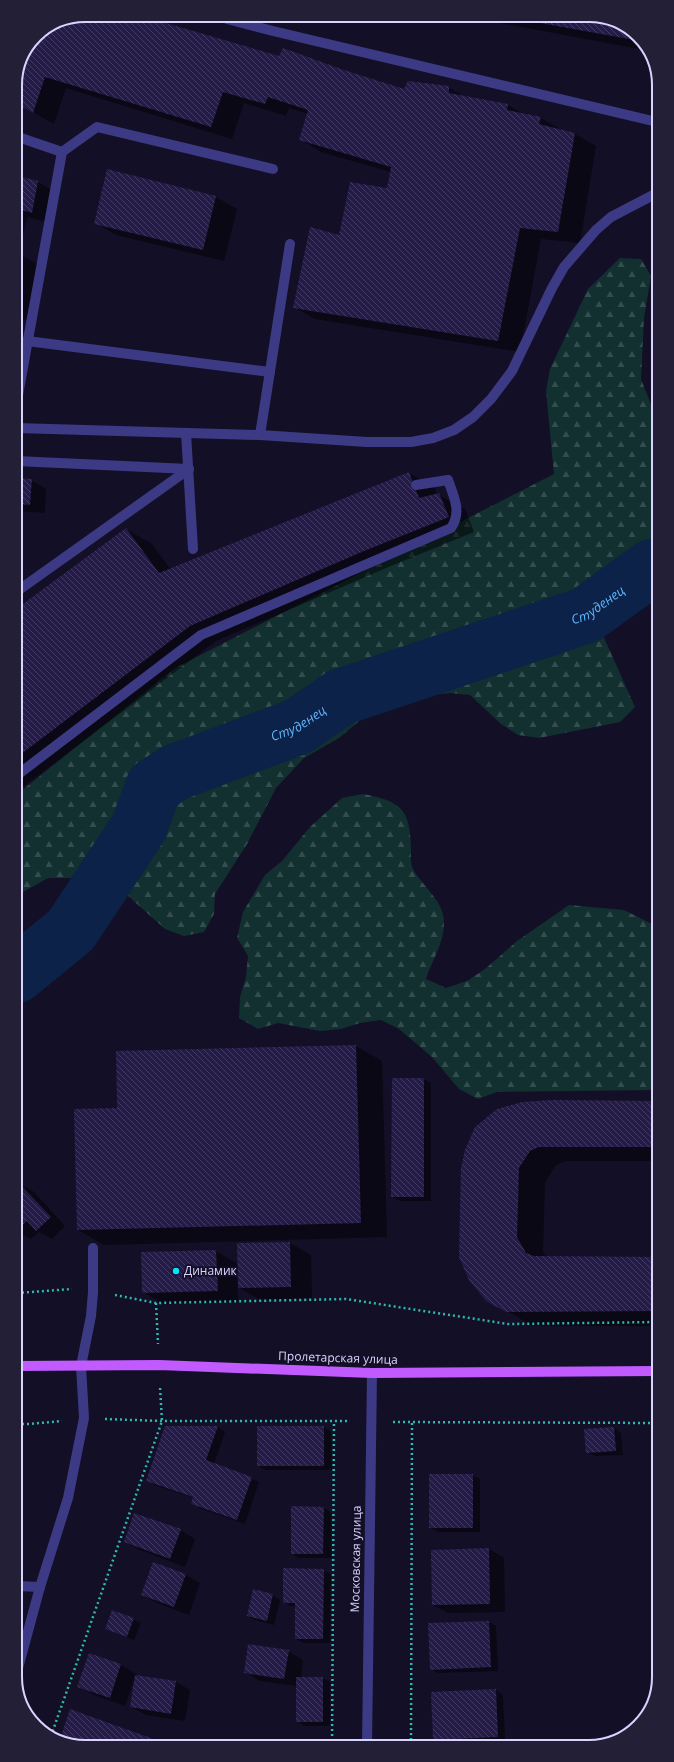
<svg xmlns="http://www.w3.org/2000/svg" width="674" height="1762" viewBox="0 0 674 1762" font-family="'Open Sans',sans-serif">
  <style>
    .forest { fill: url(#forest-firs) }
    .shadow { fill: #0007; fill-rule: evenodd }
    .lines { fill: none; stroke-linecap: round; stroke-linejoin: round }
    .river { stroke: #0c2248; stroke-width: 57 }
    .building { fill: url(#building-back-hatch) }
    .path { stroke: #2fb8b0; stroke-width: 2.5; stroke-dasharray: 2 3; stroke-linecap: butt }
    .minor { stroke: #3d3a85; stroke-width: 10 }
    .major { stroke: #c25bff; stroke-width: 10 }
    .poi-dot { fill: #00e5ff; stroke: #130f26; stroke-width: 1.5 }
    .labels { text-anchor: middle; stroke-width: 3.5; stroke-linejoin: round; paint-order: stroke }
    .poi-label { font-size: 12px; fill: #d9d4ff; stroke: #130f26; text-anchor: start }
    .street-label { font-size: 12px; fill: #d9d4ff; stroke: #130f26 }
    .water-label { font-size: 13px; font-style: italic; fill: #62b6ff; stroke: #130f26 }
    .rim { fill: none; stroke: #d9d4ff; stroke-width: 2 }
  </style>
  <defs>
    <pattern id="forest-firs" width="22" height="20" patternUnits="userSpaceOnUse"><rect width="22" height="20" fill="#12302f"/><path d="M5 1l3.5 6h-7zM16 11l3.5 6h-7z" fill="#344d4e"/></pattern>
    <pattern id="building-back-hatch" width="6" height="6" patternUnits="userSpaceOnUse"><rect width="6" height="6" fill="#241b47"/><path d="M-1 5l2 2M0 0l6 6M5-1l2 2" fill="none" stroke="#433b63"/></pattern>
  </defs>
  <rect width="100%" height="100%" fill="#130f26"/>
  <g class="forest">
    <path d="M620 258 641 259 651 276 644 318 641 379 657 420V588L629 571 611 577 599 594 593 613 635 707 620 722 539 738 518 735 501 724 470 695 450 693 408 698 370 712 339 738 304 758 276 788 247 844 215 894 214 914 204 932 184 936 165 929 117 886 98 878H48L16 896V795L175 668 554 474 546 391 550 369 588 289Z"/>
    <path d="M363 794C401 801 410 809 411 848 411 854 410 864 413 869 421 885 444 901 444 921 445 942 432 960 426 979L446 988 467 981 485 969 517 941 569 905 624 910 658 927V1090L497 1092 478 1099 459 1089 432 1057 399 1029 381 1020 360 1023 341 1029 320 1031 278 1023 258 1029 239 1018 240 997 246 977 248 956 237 938 243 912 265 875 282 861 310 827 342 798Z"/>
  </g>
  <g class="shadow">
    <path d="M594 15 632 30 645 50 462 16Z"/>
    <path d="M58 20 280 57 341 70 404 90 448 87 467 98 508 105 525 115 541 118 563 131 575 134 596 146 580 243 541 239 520 352 315 319 294 307 340 236 388 189 391 172 321 152 300 139 308 114 289 108 286 116 244 103 232 139 66 88 54 124 15 102V81L36 35Z"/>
    <path d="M15 176 38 182 59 194 53 224 27 217 19 254 41 266 27 320 15 318Z"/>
    <path d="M216 197 237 209 224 261 116 235 95 223Z"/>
    <path d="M409 473 435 488 437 494 465 509 474 532 391 566 216 641 16 792V610L126 529 152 544 171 570ZM416 494H418L421 502Z"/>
    <path d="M16 479 31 480 46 489 45 513 16 511Z"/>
    <path d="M356 1046 382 1061 387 1237 104 1245 78 1230 118 1109Z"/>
    <path d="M424 1079 431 1083V1201H400L392 1197Z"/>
    <path d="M552 1101 658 1102V1161H566L556 1165 545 1183 543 1252 546 1257 658 1258V1326H533L487 1300 460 1257Z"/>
    <path d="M19 1183 34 1192 65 1226 52 1239 39 1232 31 1239 17 1232V1185Z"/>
    <path d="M290 1243 311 1255 312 1298 260 1300 238 1287V1302L164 1304 143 1292 142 1253 216 1251 238 1264Z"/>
    <path d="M166 1427H218L225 1432 214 1464 259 1482 245 1524 199 1508 192 1503 194 1498 154 1485 147 1480Z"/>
    <path d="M324 1427 331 1432 332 1470H265L258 1466Z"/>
    <path d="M614 1428 621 1433 623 1455 595 1456 587 1452Z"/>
    <path d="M472 1475 480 1479V1532H438L430 1528Z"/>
    <path d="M324 1508 331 1512V1558H299L292 1554Z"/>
    <path d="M180 1530 195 1539 185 1567 140 1550 125 1542Z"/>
    <path d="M489 1549 504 1558 505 1612 448 1613 433 1605Z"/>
    <path d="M323 1570 331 1574 330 1643H303L296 1639V1606H291L284 1602Z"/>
    <path d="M186 1575 200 1583 189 1615 157 1603 142 1595Z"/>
    <path d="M272 1595 280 1600 274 1625 255 1620 248 1616Z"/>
    <path d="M133 1619 141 1623 134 1640 106 1629Z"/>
    <path d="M489 1622 496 1626 498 1671 438 1673 431 1669Z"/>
    <path d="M288 1651 303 1660 301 1678H323L330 1682V1726H304L297 1721V1686L260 1681 245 1672Z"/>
    <path d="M89 1654 121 1665 136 1674 135 1676 176 1682 190 1690 185 1721 146 1715 131 1707 135 1677 125 1706 94 1695 79 1686Z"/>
    <path d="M496 1690 503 1695 505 1740 442 1743 434 1739Z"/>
    <path d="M71 1711 169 1746H171L83 1747 77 1745 62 1736Z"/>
  </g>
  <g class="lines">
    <path class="river" id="s1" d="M16 975 71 930 139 827 154 786 176 772 297 727 341 697 586 615 651 568 657 566"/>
  </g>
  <g class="building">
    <path d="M594 15 632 30 640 41 506 17Z"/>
    <path d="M152 19 279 56 283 48 341 69 404 89 408 81 449 86V93L508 104 507 110 541 117 539 124 575 133 558 232 520 228 498 341 293 308 310 227 339 235 350 182 387 188 391 167 299 140 308 110 268 97 265 104 223 92 211 127 45 77 33 113 15 103V81L36 35 58 20Z"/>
    <path d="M107 169 216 196 203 250 94 224Z"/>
    <path d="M15 175 38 181 32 213 15 208Z"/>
    <path d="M15 252 20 253 16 269H15Z"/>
    <path d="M409 472 419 498 439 493 449 517 364 551 190 626 16 758V609L126 528 159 573Z"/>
    <path d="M16 478 32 479 30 505 16 504Z"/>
    <path d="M356 1045 361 1223 77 1230 74 1109 117 1108 116 1051Z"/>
    <path d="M392 1078H424V1197H391Z"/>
    <path d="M552 1100 658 1101V1147H539L530 1151 519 1168 517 1237 526 1253 534 1256 658 1257V1311L506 1312 486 1301 469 1280 459 1257 461 1168 465 1150 475 1127 497 1109 522 1102Z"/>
    <path d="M18 1182 51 1217 36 1231 27 1221 17 1230V1184Z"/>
    <path d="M290 1242 291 1287 238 1288 237 1243Z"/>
    <path d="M216 1250 218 1291 142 1293 141 1252Z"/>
    <path d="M165 1426H218L206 1460 252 1477 237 1520 191 1504 193 1497 146 1481Z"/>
    <rect x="257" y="1426" width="67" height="40"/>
    <path d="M614 1427 616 1451 586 1453 584 1429Z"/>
    <rect x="429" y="1474" width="44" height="54"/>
    <path d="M291 1506 324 1507 323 1554H291Z"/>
    <path d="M134 1513 181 1529 170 1559 124 1542Z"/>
    <path d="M489 1548 490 1604 432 1605 431 1550Z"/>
    <path d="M153 1562 186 1574 174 1607 141 1595Z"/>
    <path d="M283 1568 324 1569 323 1639H295V1603H283Z"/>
    <path d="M253 1589 273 1594 267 1621 247 1616Z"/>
    <path d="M112 1610 134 1618 127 1637 105 1629Z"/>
    <path d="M489 1621 491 1667 430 1670 428 1623Z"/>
    <path d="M248 1644 289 1650 284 1679 244 1673Z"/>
    <path d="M89 1653 121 1664 110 1698 77 1687Z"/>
    <path d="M135 1675 176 1681 171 1714 130 1707Z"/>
    <rect x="296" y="1677" width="27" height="45"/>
    <path d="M496 1689 498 1737 433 1740 431 1692Z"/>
    <path d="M70 1709 170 1745 169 1746 90 1747 61 1736Z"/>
  </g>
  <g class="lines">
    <g class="path">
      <path d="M17 1293 72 1289"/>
      <path d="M115 1295 156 1303 346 1299 508 1324 658 1322"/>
      <path d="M156 1303 158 1344"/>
      <path d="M105 1419 162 1421H350"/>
      <path d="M393 1422 659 1423"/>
      <path d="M17 1424H29L62 1421"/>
      <path d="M51 1736 162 1421 160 1387"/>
      <path d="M411 1745 412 1423"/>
      <path d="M332 1746 334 1421"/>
    </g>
    <g class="minor">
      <path d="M227 19 273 31 657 122"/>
      <path d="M15 136 62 152 16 406"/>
      <path d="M62 152 97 127 273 169"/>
      <path d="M27 341 270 372"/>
      <path d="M16 428 260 435 367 442H411L433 438 454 430 473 417 491 399 512 371 552 288 564 267 596 230 611 217 657 193"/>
      <path d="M186 433 193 549"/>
      <path d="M260 435 290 244"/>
      <path d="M16 461 189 469"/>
      <path d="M16 592 189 469"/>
      <path d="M16 776 201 635 451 528C462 512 454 497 448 480L416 485"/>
      <path d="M17 1586 40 1587"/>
      <path d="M17 1672 40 1587 68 1498 84 1418 81 1366 91 1316 93 1292V1248"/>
      <path d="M367 1746 372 1373"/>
    </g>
    <path class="major" d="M17 1366 159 1365 372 1373 659 1371"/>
  </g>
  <circle class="poi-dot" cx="176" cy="1271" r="4"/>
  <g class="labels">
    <g class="poi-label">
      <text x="184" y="1275">Динамик</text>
    </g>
    <g class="street-label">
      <text transform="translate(338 1358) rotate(2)" y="4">Пролетарская улица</text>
      <text transform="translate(356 1559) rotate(-89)" y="4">Московская улица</text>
    </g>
    <g class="water-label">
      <text dy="5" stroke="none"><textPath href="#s1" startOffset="720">Студенец</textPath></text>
      <text dy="5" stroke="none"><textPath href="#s1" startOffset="396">Студенец</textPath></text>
    </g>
  </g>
  <path d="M0 0H674V1762H0ZM85 22H589A63 63 0 0 1 652 85V1677A63 63 0 0 1 589 1740H85A63 63 0 0 1 22 1677V85A63 63 0 0 1 85 22Z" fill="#231f37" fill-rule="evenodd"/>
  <path class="rim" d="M85 22H589A63 63 0 0 1 652 85V1677A63 63 0 0 1 589 1740H85A63 63 0 0 1 22 1677V85A63 63 0 0 1 85 22Z"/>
</svg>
